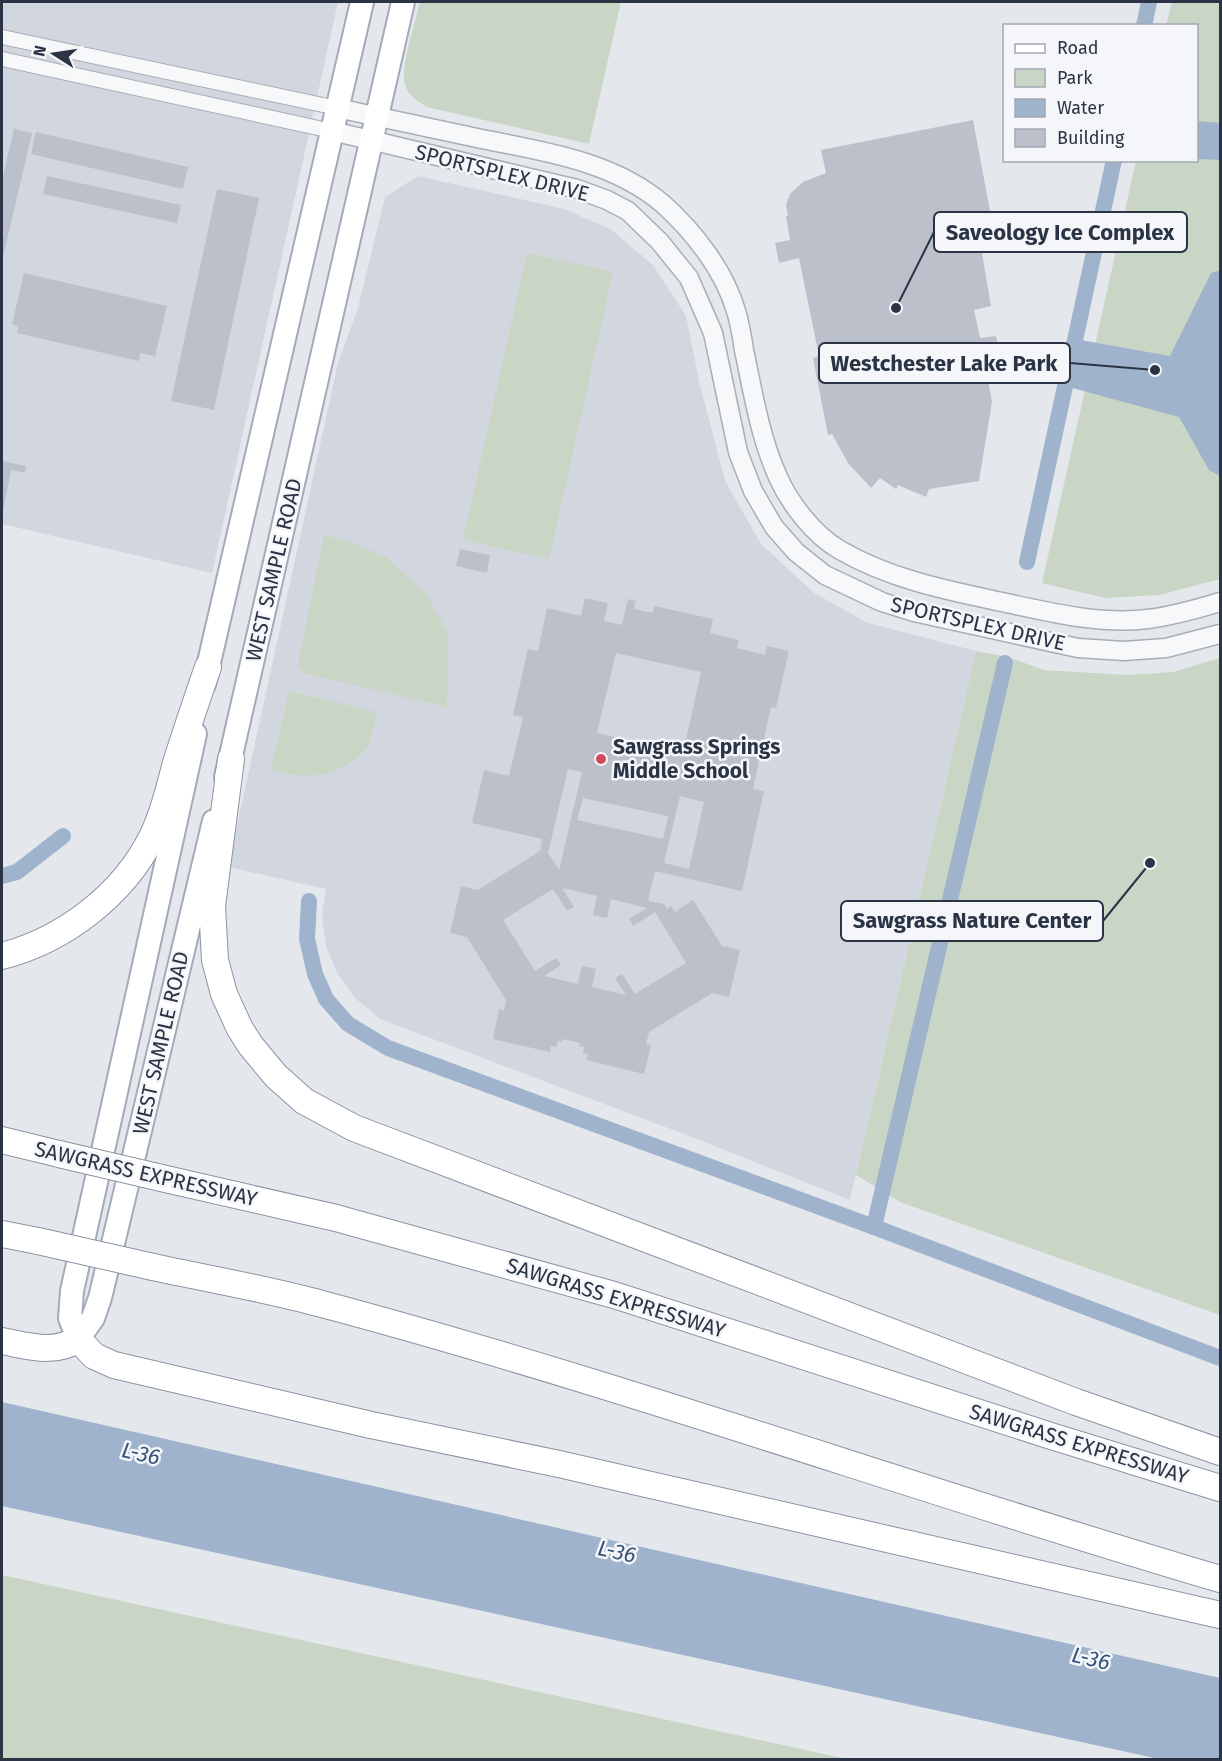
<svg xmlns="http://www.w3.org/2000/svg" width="1222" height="1761" viewBox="0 0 1222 1761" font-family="'Fira Sans',sans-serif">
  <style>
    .built { fill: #d2d6de }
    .green { fill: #c9d6c5 }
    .water { fill: #9fb4cc }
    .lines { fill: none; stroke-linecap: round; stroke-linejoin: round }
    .canal { stroke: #9fb4cc; stroke-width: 16 }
    .building { fill: #bbc0ca; fill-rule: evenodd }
    .minor-casing { stroke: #a9aeb7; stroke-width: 16 }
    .tertiary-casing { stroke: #a9aeb7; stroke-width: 21 }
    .primary-casing { stroke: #a3abb8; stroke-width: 26 }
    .motorway-casing { stroke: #8b94a3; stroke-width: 28 }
    .minor { stroke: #f7f8fa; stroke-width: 14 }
    .tertiary { stroke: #f7f8fa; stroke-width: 18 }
    .primary { stroke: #fff; stroke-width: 22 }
    .motorway { stroke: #fff; stroke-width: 26 }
    .motorway-bridge-casing { stroke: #8b94a3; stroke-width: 28; stroke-linecap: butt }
    .motorway-bridge { stroke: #fff; stroke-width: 26 }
    .poi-dot { fill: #d1495b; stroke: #f4f6f9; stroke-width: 2 }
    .labels { text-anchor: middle; stroke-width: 5; stroke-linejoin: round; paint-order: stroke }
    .street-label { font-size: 21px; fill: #2b3445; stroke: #f4f6f9 }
    .poi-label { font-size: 21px; font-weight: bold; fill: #2b3445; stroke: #f4f6f9; text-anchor: start }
    .water-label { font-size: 22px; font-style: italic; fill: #34527a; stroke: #f4f6f9 }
    .leader { fill: none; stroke: #2b3445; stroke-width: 2 }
    .callout-dot { fill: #2b3445; stroke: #f4f6f9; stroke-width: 2 }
    .callout { fill: #f4f6f9; stroke: #2b3445; stroke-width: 2 }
    .callout-label { font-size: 22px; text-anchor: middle; font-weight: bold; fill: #2b3445 }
  </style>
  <rect width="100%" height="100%" fill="#e4e7ec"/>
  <g class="built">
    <path d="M2 2H338L212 573 2 524Z"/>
    <path d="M418 176 564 209 612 230 653 265 686 316 700 385 725 481 761 544 814 593 868 623 976 651 850 1200 697 1139 380 1019 355 998 338 974 326 947 322 915 326 889 228 867 338 363 358 308 385 197Z"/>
  </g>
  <g class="green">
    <path d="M420 2H621L589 144 427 107C417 101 408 96 405 84 400 69 416 19 420 2Z"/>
    <path d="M1172 2H1220V579L1159 595 1105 598 1042 583 1136 161 1196 160V26L1166 25Z"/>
    <path d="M527 253 613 272 549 559 463 540Z"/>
    <path d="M324 535 349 541 386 557 426 594 448 633 447 707 303 673 298 665Z"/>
    <path d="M976 651 1008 657 1044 670 1128 675 1173 672 1220 658V1315L900 1202 856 1175Z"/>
    <path d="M289 691 377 712C374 722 372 740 366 748 343 778 304 780 271 770Z"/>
    <path d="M2 1575 847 1759H2Z"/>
  </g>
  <g class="water">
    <path d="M1197 121 1220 123V160L1197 159Z"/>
    <path d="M1220 270V476L1209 470 1179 417 1065 386 1075 339 1170 356 1211 273Z"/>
    <path d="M2 1402 1220 1678V1759H1159L2 1506Z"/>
  </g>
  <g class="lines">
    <g class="canal">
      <path d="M1144 26 1149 2"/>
      <path d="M1027 562 1114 160"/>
      <path d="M2 876 17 872 63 836"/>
      <path d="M309 901 307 939 315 974 326 999 348 1024 388 1048 874 1227 1220 1358"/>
      <path d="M874 1227 1005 663"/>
    </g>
  </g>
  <g class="building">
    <path d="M973 120 995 238 980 241 991 306 974 310 980 338 996 336 1001 361 985 363 992 402 979 481 929 489 926 497 898 485 896 489 880 478 871 488 848 463 832 434 828 435 813 358 819 356 799 258 779 263 775 243 790 240 786 216H788L786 205 790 194 803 182 826 173 821 150Z"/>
    <path d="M14 129 32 133 2 261V181Z"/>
    <path d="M36 132 188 167 183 189 31 154Z"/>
    <path d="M47 176 181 205 177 223 43 194Z"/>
    <path d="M217 189 259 198 214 410 171 401Z"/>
    <path d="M24 273 167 306 155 356 140 353 139 361 17 333 18 326 12 324Z"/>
    <path d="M2 461 26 466 25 473 11 470 3 511Z"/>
    <path d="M460 549 490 555 487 573 456 566Z"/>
    <path d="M585 598 608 603 604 621 622 625 628 599 636 601 634 609 653 613 654 606 713 619 710 633 739 640 737 648 765 655 767 646 789 651 776 708 771 707 753 789 764 791 742 891 655 871 648 901 664 904 667 909 671 906 675 912 693 900 722 946 740 950 729 997 712 993 649 1032 646 1044 651 1045 644 1074 586 1060 588 1054 583 1053 584 1047 579 1046 580 1043 563 1039 562 1042 558 1041 556 1047 551 1046 550 1052 493 1039 499 1009 504 1011 506 1000 467 937 450 933 461 886 478 890 540 851 542 839 472 823 484 770 509 776 523 717 513 715 528 649 538 651 547 608 581 616ZM616 653 701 672 683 753 597 733ZM568 769 582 772 559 870 548 853ZM680 796 704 802 689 869 664 863ZM583 798 668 816 663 839 577 820ZM562 888 597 896 593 915 607 918 611 899 647 908 629 919 633 926 655 912 686 963 635 994 622 974 615 978 626 995 592 987 596 969 582 966 578 984 544 976 561 965 556 958 535 971 503 920 553 889 567 911 574 907Z"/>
  </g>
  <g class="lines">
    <defs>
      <g id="minor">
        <path d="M2 37 337 108"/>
        <path d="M2 59 332 131"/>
      </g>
      <g id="tertiary">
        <path d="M337 108C384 118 430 128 477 138 540 151 612 160 663 204 694 232 724 270 736 311 740 323 742 337 744 350 753 393 760 437 778 477 790 504 814 535 840 550 890 579 945 590 1002 602 1049 612 1099 625 1148 619 1172 616 1197 609 1220 602"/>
        <path d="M332 131 577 189 607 200 628 211 660 242 689 278 713 333 738 452 753 491 774 527 796 552 825 575 882 602 914 612 1078 648 1124 651 1166 648 1220 634"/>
      </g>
      <g id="primary">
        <path d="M204 684 362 2"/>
        <path d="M195 734 72 1291 70 1318 78 1339 93 1318 100 1298 214 821"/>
        <path d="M226 777 403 2"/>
      </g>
      <g id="motorway">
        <path d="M231 759 212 906 215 960 224 994 240 1029 251 1046 276 1076 304 1101 354 1128 1076 1402 1220 1452"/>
        <path d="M2 956C64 940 123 895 152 837 164 813 169 788 176 763 186 731 197 699 208 667"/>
        <path d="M2 1140 59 1154"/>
        <path d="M170 1180 336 1218 614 1295 1051 1436 1220 1488"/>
        <path d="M2 1234 38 1241"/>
        <path d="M153 1267C209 1279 267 1289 322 1304 625 1385 920 1491 1220 1579"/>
        <path d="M2 1341C28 1346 54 1355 78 1339L94 1356 114 1365 371 1425 559 1464 1220 1615"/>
      </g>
    </defs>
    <use href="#minor" class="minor-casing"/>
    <use href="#tertiary" class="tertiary-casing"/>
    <use href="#primary" class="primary-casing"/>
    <use href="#motorway" class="motorway-casing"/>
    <use href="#minor" class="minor"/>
    <use href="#tertiary" class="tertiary"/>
    <use href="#primary" class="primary"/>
    <use href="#motorway" class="motorway"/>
    <defs>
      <g id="motorway-bridge">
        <path d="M59 1154 170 1180"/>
        <path d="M38 1241 153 1267"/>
      </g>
    </defs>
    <use href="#motorway-bridge" class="motorway-bridge-casing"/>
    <use href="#motorway-bridge" class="motorway-bridge"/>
  </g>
  <circle class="poi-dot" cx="601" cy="759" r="6"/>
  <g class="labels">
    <g class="street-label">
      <text transform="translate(502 173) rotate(14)" y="7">SPORTSPLEX DRIVE</text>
      <text transform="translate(274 570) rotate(-77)" y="7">WEST SAMPLE ROAD</text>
      <text transform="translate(978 624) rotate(13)" y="7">SPORTSPLEX DRIVE</text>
      <text transform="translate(161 1043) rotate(-77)" y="7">WEST SAMPLE ROAD</text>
      <text transform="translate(146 1174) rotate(13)" y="7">SAWGRASS EXPRESSWAY</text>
      <text transform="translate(616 1298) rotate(17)" y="7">SAWGRASS EXPRESSWAY</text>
      <text transform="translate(1079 1444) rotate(17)" y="7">SAWGRASS EXPRESSWAY</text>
    </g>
    <g class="poi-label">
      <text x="613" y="754">Sawgrass Springs<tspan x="613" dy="24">Middle School</tspan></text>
    </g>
    <g class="water-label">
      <text transform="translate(141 1453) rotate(12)" y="8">L-36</text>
      <text transform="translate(617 1551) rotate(12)" y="8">L-36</text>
      <text transform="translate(1091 1658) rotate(13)" y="8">L-36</text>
    </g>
  </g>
  <path class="leader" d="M896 308L934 232M1155 370L1070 363M1150 863L1103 921"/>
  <g class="callout-dot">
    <circle cx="896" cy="308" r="6"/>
    <circle cx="1155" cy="370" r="6"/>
    <circle cx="1150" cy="863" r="6"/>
  </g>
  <g class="callout">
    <rect x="934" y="212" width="253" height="40" rx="6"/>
    <rect x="819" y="343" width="251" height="40" rx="6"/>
    <rect x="841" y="901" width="262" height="40" rx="6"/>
  </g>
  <g class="callout-label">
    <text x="1060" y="240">Saveology Ice Complex</text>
    <text x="944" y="371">Westchester Lake Park</text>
    <text x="972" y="928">Sawgrass Nature Center</text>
  </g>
  <rect width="1222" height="1761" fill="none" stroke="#2b3445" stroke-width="6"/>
  <rect x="1003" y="24" width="195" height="138" fill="#f4f6f9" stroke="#a4a8b1" stroke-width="1.5"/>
  <rect x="1015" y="44" width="30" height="9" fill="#ffffff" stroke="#a4a8b1" stroke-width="1.5"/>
  <text x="1057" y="54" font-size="18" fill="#2b3445">Road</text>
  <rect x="1015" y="69" width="30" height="18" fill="#c9d6c5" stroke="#a4a8b1" stroke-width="1.5"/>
  <text x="1057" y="84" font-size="18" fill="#2b3445">Park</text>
  <rect x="1015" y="99" width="30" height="18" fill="#9fb4cc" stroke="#a4a8b1" stroke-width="1.5"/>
  <text x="1057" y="114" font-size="18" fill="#2b3445">Water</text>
  <rect x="1015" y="129" width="30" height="18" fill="#bbc0ca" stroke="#a4a8b1" stroke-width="1.5"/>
  <text x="1057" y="144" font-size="18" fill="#2b3445">Building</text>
  <g transform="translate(54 54) rotate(282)" stroke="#f4f6f9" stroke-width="4.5" paint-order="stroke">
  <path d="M0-4.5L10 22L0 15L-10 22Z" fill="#2b3445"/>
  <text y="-9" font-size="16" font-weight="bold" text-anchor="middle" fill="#2b3445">N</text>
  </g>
</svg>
